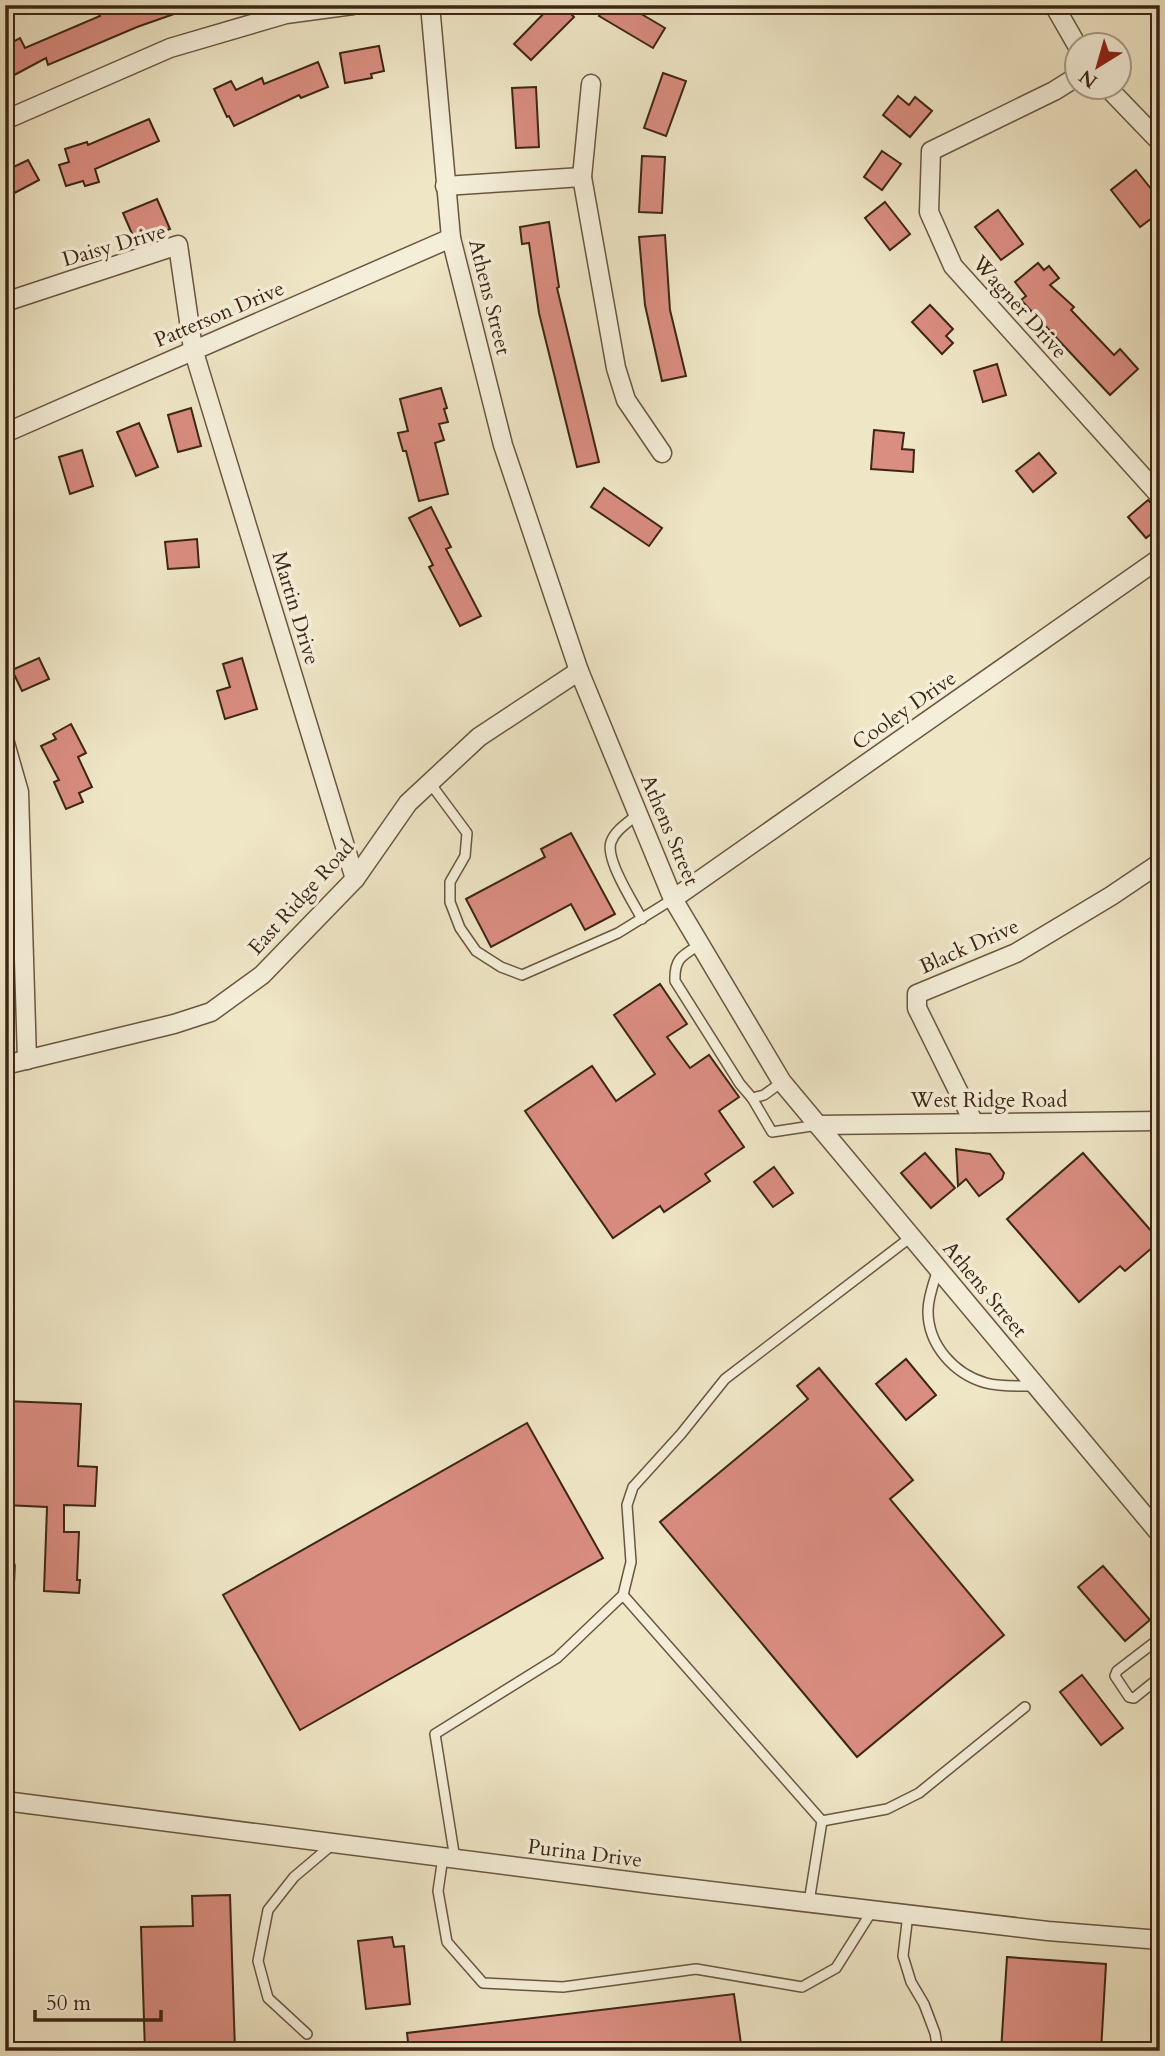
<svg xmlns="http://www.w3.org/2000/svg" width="1165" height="2056" viewBox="0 0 1165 2056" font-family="Cardo,serif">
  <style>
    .building { fill: #da8d81; stroke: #3d2614; stroke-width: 2 }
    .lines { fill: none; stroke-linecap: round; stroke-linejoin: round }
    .lane-casing { stroke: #6a5640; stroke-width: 12 }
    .street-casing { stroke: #6a5640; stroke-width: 21 }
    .lane { stroke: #f5efda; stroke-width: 9 }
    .street { stroke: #f5efda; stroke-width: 18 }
    .labels { text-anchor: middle; stroke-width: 7; stroke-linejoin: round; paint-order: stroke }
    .street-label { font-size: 21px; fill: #3d2614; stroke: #f5efda }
  </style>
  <rect width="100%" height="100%" fill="#efe6c6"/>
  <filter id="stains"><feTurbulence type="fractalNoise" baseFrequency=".00286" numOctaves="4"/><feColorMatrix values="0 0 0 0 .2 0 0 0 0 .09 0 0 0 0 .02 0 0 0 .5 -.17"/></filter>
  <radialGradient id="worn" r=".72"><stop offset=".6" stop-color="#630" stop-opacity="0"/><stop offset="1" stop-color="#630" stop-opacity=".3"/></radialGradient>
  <g class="building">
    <path d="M95 5H194V7L137 27 48 65 46 58 5 80V46L20 38 25 48 100 16Z"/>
    <path d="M552 5H562L574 17 531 60 514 44Z"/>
    <path d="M606 5H626L665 28 653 48 599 16Z"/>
    <path d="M379 46 384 71 371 74 372 78 345 83 340 53Z"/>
    <path d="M318 62 328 87 301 98 299 95 234 126 229 116 227 117 214 89 231 81 236 90 262 78 264 84Z"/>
    <path d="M663 73 686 81 666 136 644 128Z"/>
    <path d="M536 87 539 147 516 148 512 88Z"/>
    <path d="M898 96 909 105 915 97 932 111 910 137 883 115Z"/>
    <path d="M149 119 159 141 95 169 99 182 85 186 83 181 66 186 59 165 69 162 65 149 87 142 88 145Z"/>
    <path d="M882 151 901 164 882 190 864 177Z"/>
    <path d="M642 156 665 157 662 213 639 212Z"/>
    <path d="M28 160 39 180 5 198V171Z"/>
    <path d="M1136 170 1160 200V212L1140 227 1111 190Z"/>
    <path d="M157 199 170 229 136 243 123 213Z"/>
    <path d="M885 202 910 234 890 250 865 218Z"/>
    <path d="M998 210 1023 244 1001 260 975 227Z"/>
    <path d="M549 222 559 287 557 288 599 462 577 467 539 313 529 243 522 244 520 227Z"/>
    <path d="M665 235 670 310 686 376 662 381 645 305 639 237Z"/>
    <path d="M1038 263 1044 270 1049 266 1059 278 1050 285 1074 307 1071 310 1114 355 1120 349 1138 369 1110 395 1021 300 1026 296 1015 282Z"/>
    <path d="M930 305 953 329 946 336 953 343 942 354 912 322Z"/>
    <path d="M997 364 1006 395 983 402 974 371Z"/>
    <path d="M441 388 447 408 444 409 448 422 439 424 444 440 435 443 448 494 419 501 406 451H403L398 433 408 431 400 399Z"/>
    <path d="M191 408 201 446 178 452 168 415Z"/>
    <path d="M139 423 158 467 136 476 117 432Z"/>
    <path d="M874 430 904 433 902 449 914 450 913 472 871 469Z"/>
    <path d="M82 450 93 486 70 494 59 457Z"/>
    <path d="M1039 453 1056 473 1033 492 1016 471Z"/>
    <path d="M604 488 662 528 649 546 591 507Z"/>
    <path d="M1148 500 1160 512V527L1146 538 1128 517Z"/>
    <path d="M431 507 451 547 446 549 481 616 460 626 429 567 433 565 409 518Z"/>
    <path d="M197 539 199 567 168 569 165 542Z"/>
    <path d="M39 658 49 679 22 691 12 670Z"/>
    <path d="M242 658 257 709 225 719 217 691 230 687 223 664Z"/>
    <path d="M71 724 86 753 78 757 92 787 79 793 83 802 66 809 54 782 59 780 41 746 56 739 53 734Z"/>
    <path d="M571 833 615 914 585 930 571 904 491 947 466 899 545 857 541 849Z"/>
    <path d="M660 984 687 1024 667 1037 690 1068 709 1055 739 1097 719 1111 744 1147 705 1174 710 1181 664 1212 660 1206 613 1238 525 1111 592 1066 616 1101 655 1074 614 1015Z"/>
    <path d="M956 1149 990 1154 1004 1173 1002 1179 979 1196 966 1179 958 1186Z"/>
    <path d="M925 1153 955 1188 931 1208 901 1173Z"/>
    <path d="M1083 1153 1160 1241 1125 1271 1120 1266 1079 1302 1007 1219Z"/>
    <path d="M774 1167 793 1193 773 1207 754 1182Z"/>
    <path d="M906 1359 936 1395 906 1420 876 1384Z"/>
    <path d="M819 1368 913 1480 890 1499 1004 1635 857 1757 660 1522 808 1399 797 1386Z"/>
    <path d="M5 1401 81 1404 78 1466 97 1467 95 1506 64 1505V1532H79L77 1580H80L79 1593 44 1591 47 1507 5 1505Z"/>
    <path d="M527 1423 603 1558 300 1730 223 1595Z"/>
    <path d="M1103 1566 1150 1620 1125 1641 1078 1587Z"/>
    <path d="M1082 1675 1123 1728 1101 1745 1060 1692Z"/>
    <path d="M230 1895 235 2051H145L141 1927 193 1926 192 1896Z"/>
    <path d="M392 1937 394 1947 404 1946 410 2004 366 2009 358 1941Z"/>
    <path d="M1007 1957 1106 1964 1101 2051H1001Z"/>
    <path d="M734 1994 742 2051H409L407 2033Z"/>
  </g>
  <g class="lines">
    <defs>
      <g id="lane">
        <path d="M430 783 467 833 465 856 450 882V902L460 928 476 951 501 967 522 975 618 933 673 899"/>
        <path d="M638 814C629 822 615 830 611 842 605 859 633 902 642 919"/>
        <path d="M701 944C683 955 674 958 675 981L740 1084 752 1098 764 1095 782 1082"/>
        <path d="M752 1098 772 1132 818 1125"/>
        <path d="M938 1269C934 1282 928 1297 928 1311 928 1345 954 1374 986 1383 1001 1387 1018 1386 1035 1386"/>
        <path d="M5 1560 10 1566 5 1654"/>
        <path d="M623 1595 822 1821 809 1902"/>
        <path d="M1160 1638 1117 1671 1115 1676 1129 1697 1134 1698 1160 1677"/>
        <path d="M822 1821 887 1809 919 1793 1025 1707"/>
        <path d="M443 1857 438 1891 447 1942 483 1983 563 1987 696 1969 802 1987 836 1968 872 1911"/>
        <path d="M455 1859 435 1734 557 1658 623 1595 631 1562 627 1505 633 1487 681 1434 725 1379 911 1237"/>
        <path d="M908 1914 903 1956 911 1982 924 2004 935 2033 938 2051"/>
        <path d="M307 2034 268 1998 258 1961 268 1910 294 1877 333 1844"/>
      </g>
      <g id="street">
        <path d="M430 5 451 238 503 445 579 671 673 899 782 1082 1160 1534"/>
        <path d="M1055 7 1078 47"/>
        <path d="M1078 76 1054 91 931 151 929 212 953 266 1160 496"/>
        <path d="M591 84 582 177 616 368 626 400 662 453"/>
        <path d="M1108 88 1160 142"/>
        <path d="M5 120 170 48 286 14 353 5"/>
        <path d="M445 186 582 177"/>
        <path d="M5 302 178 245 193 349 355 879"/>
        <path d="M5 433 451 238"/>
        <path d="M5 743 19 792 27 1060"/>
        <path d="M673 899 1160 558"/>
        <path d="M5 1065 174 1024 211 1012 262 975 355 879 408 803 479 737 579 671"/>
        <path d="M974 1123 917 1008V994L1016 953 1111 896 1160 863"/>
        <path d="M818 1125 1160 1121"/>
        <path d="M5 1801 652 1884 1048 1931 1160 1940"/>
      </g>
    </defs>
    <use href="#lane" class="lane-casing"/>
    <use href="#street" class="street-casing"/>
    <use href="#lane" class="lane"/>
    <use href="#street" class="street"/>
  </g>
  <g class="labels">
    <g class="street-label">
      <text transform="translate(114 245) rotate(-16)" y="7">Daisy Drive</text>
      <text transform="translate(490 297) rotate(76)" y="7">Athens Street</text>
      <text transform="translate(1020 307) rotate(48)" y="7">Wagner Drive</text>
      <text transform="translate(219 314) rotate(-23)" y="7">Patterson Drive</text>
      <text transform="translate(296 608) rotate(73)" y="7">Martin Drive</text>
      <text transform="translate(904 710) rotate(-35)" y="7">Cooley Drive</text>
      <text transform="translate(670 830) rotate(67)" y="7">Athens Street</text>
      <text transform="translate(301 897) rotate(-48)" y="7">East Ridge Road</text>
      <text transform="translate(969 946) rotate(-24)" y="7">Black Drive</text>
      <text x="989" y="1107">West Ridge Road</text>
      <text transform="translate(985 1289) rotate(50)" y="7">Athens Street</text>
      <text transform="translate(585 1853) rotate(7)" y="7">Purina Drive</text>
    </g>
  </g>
  <rect width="1165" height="2056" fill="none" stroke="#efe6c6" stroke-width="28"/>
  <rect x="7" y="7" width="1151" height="2042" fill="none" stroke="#3d2614" stroke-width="3.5"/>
  <rect x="14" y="14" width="1137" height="2028" fill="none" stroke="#3d2614" stroke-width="2"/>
  <g transform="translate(1098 66) rotate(217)"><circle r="33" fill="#f5efda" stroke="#ab9f8b" stroke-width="2"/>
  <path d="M0-5L12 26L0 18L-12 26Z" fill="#8f2418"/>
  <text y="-10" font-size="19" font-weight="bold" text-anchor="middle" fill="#3d2614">N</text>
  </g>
  <path d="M35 2010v10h126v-10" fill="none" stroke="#3d2614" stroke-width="3.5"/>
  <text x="46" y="2010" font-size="21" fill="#3d2614" stroke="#f5efda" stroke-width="5" paint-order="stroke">50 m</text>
  <rect width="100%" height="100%" filter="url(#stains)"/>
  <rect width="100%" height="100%" fill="url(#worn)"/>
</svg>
